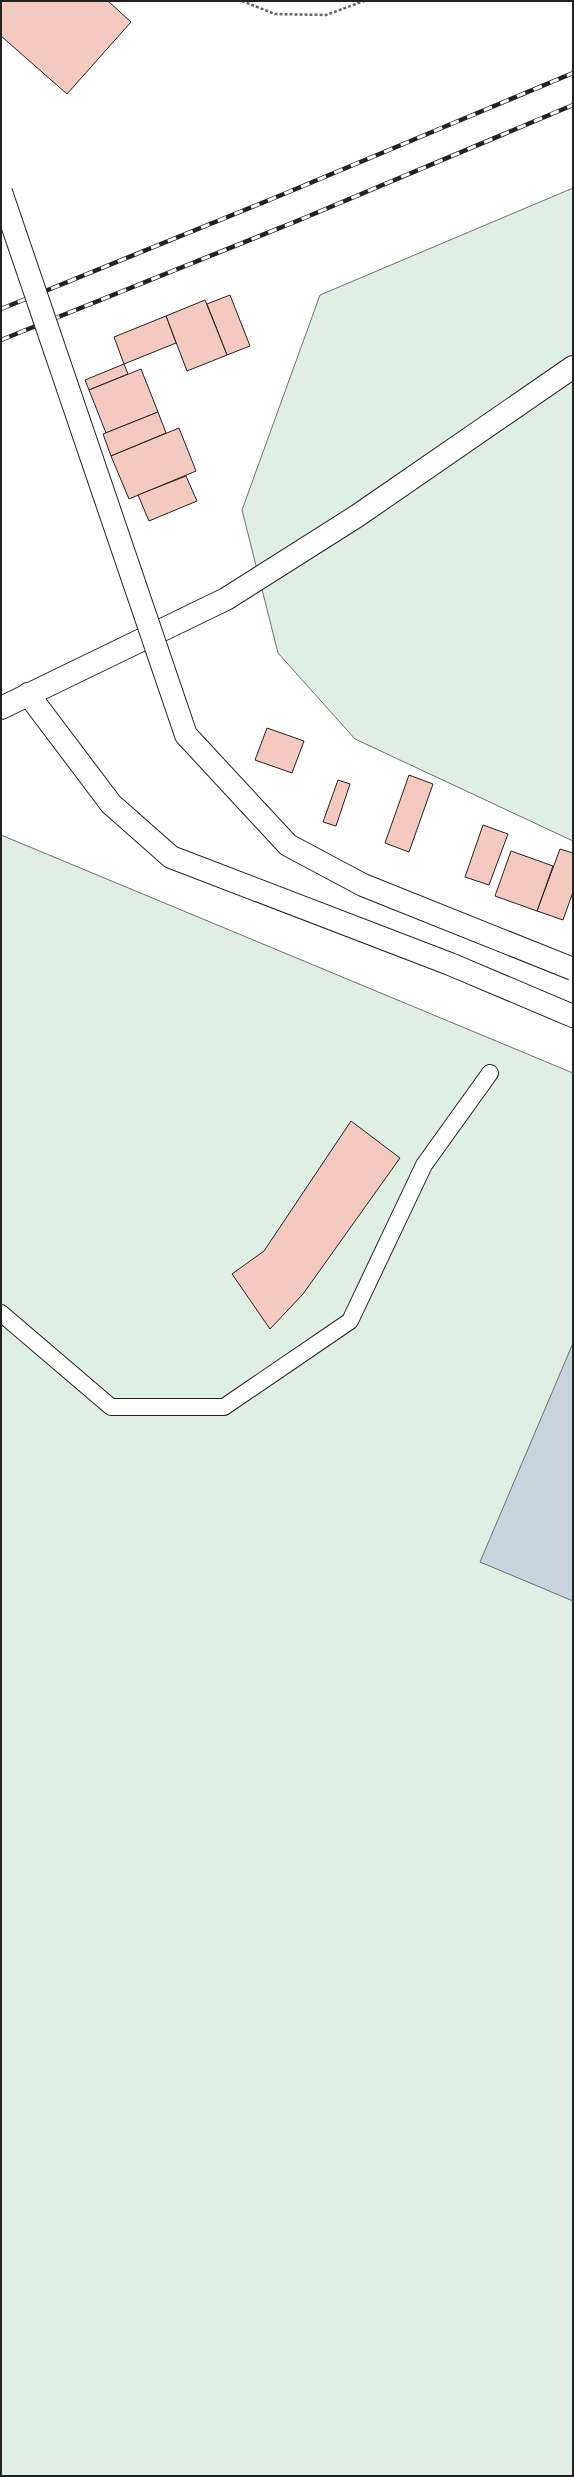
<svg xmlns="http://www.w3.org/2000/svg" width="574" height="2477" viewBox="0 0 574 2477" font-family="'Space Grotesk',sans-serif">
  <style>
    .green { fill: #e0efe3; stroke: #6f6f6f }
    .water { fill: #c7d3dd; stroke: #6f6f6f }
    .building { fill: #f3c9c0; stroke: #222 }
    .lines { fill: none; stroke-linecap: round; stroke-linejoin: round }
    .lane-casing { stroke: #222; stroke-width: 18 }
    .secondary-casing { stroke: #222; stroke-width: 24 }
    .path { stroke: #646464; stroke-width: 2.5; stroke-dasharray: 3 2; stroke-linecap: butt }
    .lane { stroke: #fff; stroke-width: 16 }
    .secondary { stroke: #fff; stroke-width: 22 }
    .rail-casing { stroke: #222; stroke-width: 4.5 }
    .rail { stroke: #fff; stroke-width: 3; stroke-dasharray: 9; stroke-linecap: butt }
    .secondary-bridge-casing { stroke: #222; stroke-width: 24; stroke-linecap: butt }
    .secondary-bridge { stroke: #fff; stroke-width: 22 }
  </style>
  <rect width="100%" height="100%" fill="#fff"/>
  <g class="green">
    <path d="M573 188V841L355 739 278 653 242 510 320 295Z"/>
    <path d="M1 835 573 1073V2476H1Z"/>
  </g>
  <path class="water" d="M573 1343V1601L480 1562Z"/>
  <g class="building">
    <path d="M1 1H108L131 22 67 94 1 36Z"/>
    <path d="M230 295 250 346 227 355 207 304Z"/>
    <path d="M205 300 227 355 187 371 166 316Z"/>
    <path d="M166 316 176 343 124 364 114 337Z"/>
    <path d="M124 364 128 374 89 390 85 380Z"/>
    <path d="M141 369 158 412 106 433 89 390Z"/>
    <path d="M158 412 166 433 111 456 103 434Z"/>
    <path d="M179 428 196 471 129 499 111 456Z"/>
    <path d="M186 476 197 501 149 521 138 495Z"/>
    <path d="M267 728 304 741 292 773 255 760Z"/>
    <path d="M409 775 433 784 409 852 385 843Z"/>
    <path d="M338 780 350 784 336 826 323 822Z"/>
    <path d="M483 825 508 834 489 885 465 877Z"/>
    <path d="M560 849 573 853V892L563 920 537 911Z"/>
    <path d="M511 851 553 866 537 911 495 896Z"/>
    <path d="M351 1121 400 1158 303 1294 270 1329 232 1274 264 1251Z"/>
  </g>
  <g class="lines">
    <defs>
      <path id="lane" d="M1 1313 111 1407H224L350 1321 424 1165 490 1073"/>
      <g id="secondary">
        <path d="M28 694 111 804 171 857 450 964 573 1016"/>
        <path d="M1 708 226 599 357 516 573 367"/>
      </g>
    </defs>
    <use href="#lane" class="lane-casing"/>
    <use href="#secondary" class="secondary-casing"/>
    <path class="path" d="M242 1 275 14 326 15 364 1"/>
    <use href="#lane" class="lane"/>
    <use href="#secondary" class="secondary"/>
    <defs>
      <g id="rail">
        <path d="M1 309 279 196 573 73"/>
        <path d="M1 340 297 221 573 105"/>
      </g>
    </defs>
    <use href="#rail" class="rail-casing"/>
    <use href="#rail" class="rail"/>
    <defs>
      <path id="secondary-bridge" d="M1 192 186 735 288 845 363 885 573 969"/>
    </defs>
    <use href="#secondary-bridge" class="secondary-bridge-casing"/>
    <use href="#secondary-bridge" class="secondary-bridge"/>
  </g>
  <rect width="574" height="2477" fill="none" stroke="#222222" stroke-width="4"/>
</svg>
